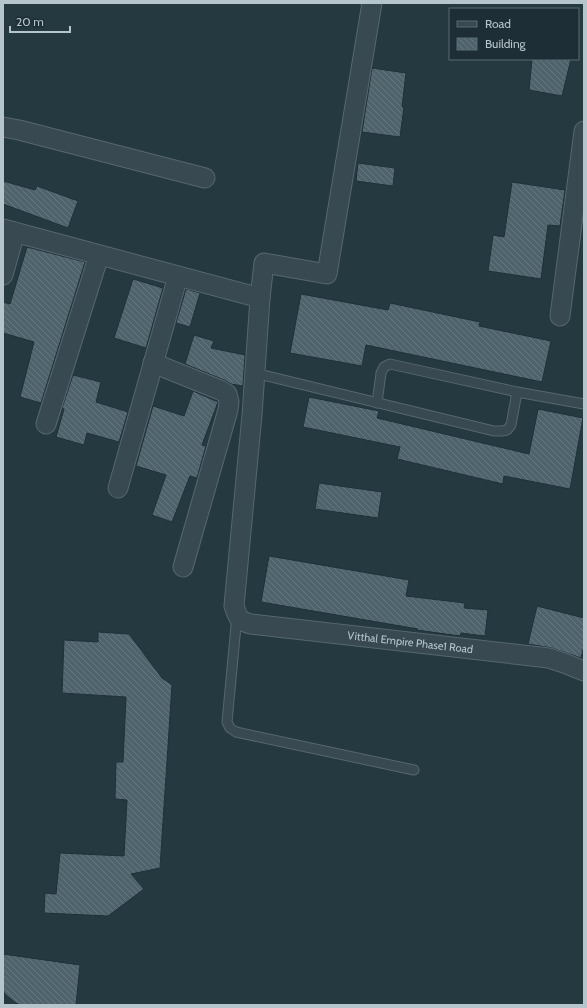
<svg xmlns="http://www.w3.org/2000/svg" width="587" height="1008" viewBox="0 0 587 1008" font-family="Cabin,sans-serif">
  <style>
    .building { fill: url(#building-back-hatch); stroke: #203038 }
    .lines { fill: none; stroke-linecap: round; stroke-linejoin: round }
    .service-casing { stroke: #57676e; stroke-width: 11 }
    .minor-casing { stroke: #57676e; stroke-width: 21 }
    .service { stroke: #394951; stroke-width: 9 }
    .minor { stroke: #394951; stroke-width: 19 }
    .labels { text-anchor: middle; stroke-width: 3; stroke-linejoin: round; paint-order: stroke }
    .street-label { font-size: 11px; fill: #b6c4cb; stroke: #1e2e36 }
  </style>
  <defs>
    <pattern id="building-back-hatch" width="6" height="6" patternUnits="userSpaceOnUse"><rect width="6" height="6" fill="#4e636c"/><path d="M-1 5l2 2M0 0l6 6M5-1l2 2" fill="none" stroke="#657880"/></pattern>
  </defs>
  <rect width="100%" height="100%" fill="#253941"/>
  <g class="building">
    <path d="M532 59H571L562 96 529 90Z"/>
    <path d="M372 68 406 73 402 107H404L400 137 362 132Z"/>
    <path d="M358 163 395 168 393 186 356 181Z"/>
    <path d="M3 181 35 190 37 186 78 201 68 228 3 204Z"/>
    <path d="M512 182 565 190 560 226 548 225 541 279 488 271 493 235 504 237Z"/>
    <path d="M27 247 85 262 41 403 20 397 34 342 3 333V302L10 304Z"/>
    <path d="M133 279 163 288 146 348 114 338Z"/>
    <path d="M186 289 200 293 190 327 176 323Z"/>
    <path d="M301 294 388 310 390 303 480 322 479 326 551 341 542 382 366 345 362 366 290 353Z"/>
    <path d="M194 335 214 341 211 348 245 355 243 386 231 384 224 380 185 364Z"/>
    <path d="M73 375 101 382 96 402 128 412 119 442 87 433 84 445 56 437 64 409 62 408Z"/>
    <path d="M193 391 218 402 202 445 206 446 197 478 190 476 172 522 152 515 166 475 136 466 153 406 184 416Z"/>
    <path d="M309 397 379 411 377 418 529 454 538 409 583 418 570 489 504 476 503 484 397 459 400 447 303 427Z"/>
    <path d="M319 483 382 492 378 518 315 509Z"/>
    <path d="M269 556 409 580 406 596 465 603 464 608 488 610 485 636 461 633 460 636 417 630 418 629 261 602Z"/>
    <path d="M537 606 584 618V645L581 658 552 648 528 644Z"/>
    <path d="M98 632 129 634 162 678 172 685 160 868 131 874 144 889 108 916 44 913 45 893 56 894 60 853 124 856 127 800 115 799 116 762H123L126 697 62 693 64 640 98 642Z"/>
    <path d="M3 954 80 965 76 1005H21L16 1003 6 995 3 991Z"/>
  </g>
  <g class="lines">
    <defs>
      <g id="service">
        <path d="M255 373 494 431H502L507 430 511 425 517 392"/>
        <path d="M377 403 381 373 384 367 390 364 517 392 584 404"/>
        <path d="M237 615 227 722 230 728 236 732 414 770"/>
      </g>
      <g id="minor">
        <path d="M3 127 19 130 205 178"/>
        <path d="M3 229 260 298 264 263 327 274 372 3"/>
        <path d="M3 275 15 232"/>
        <path id="s1" d="M260 298 252 415 234 606C238 618 239 621 251 624L549 658 564 663 584 671"/>
        <path d="M560 316 584 131"/>
        <path d="M153 363 220 390 227 394 229 402 228 410 183 567"/>
        <path d="M46 424 99 255"/>
        <path d="M118 488 178 276"/>
      </g>
    </defs>
    <use href="#service" class="service-casing"/>
    <use href="#minor" class="minor-casing"/>
    <use href="#service" class="service"/>
    <use href="#minor" class="minor"/>
  </g>
  <g class="labels">
    <g class="street-label">
      <text dy="4" stroke="none"><textPath href="#s1" startOffset="496">Vitthal Empire Phase1 Road</textPath></text>
    </g>
  </g>
  <rect width="587" height="1008" fill="none" stroke="#b6c4cb" stroke-width="8"/>
  <rect x="449" y="8" width="130" height="52" fill="#1e2e36" stroke="#5b6a72"/>
  <rect x="457" y="21" width="20" height="6" fill="#394951" stroke="#5b6a72"/>
  <text x="485" y="28" font-size="12" fill="#b6c4cb">Road</text>
  <rect x="457" y="38" width="20" height="12" fill="url(#building-back-hatch)" stroke="#5b6a72"/>
  <text x="485" y="48" font-size="12" fill="#b6c4cb">Building</text>
  <path d="M10 26v6h60v-6" fill="none" stroke="#b6c4cb" stroke-width="2"/>
  <text x="16" y="26" font-size="12" fill="#b6c4cb" stroke="#1e2e36" stroke-width="3" paint-order="stroke">20 m</text>
</svg>
